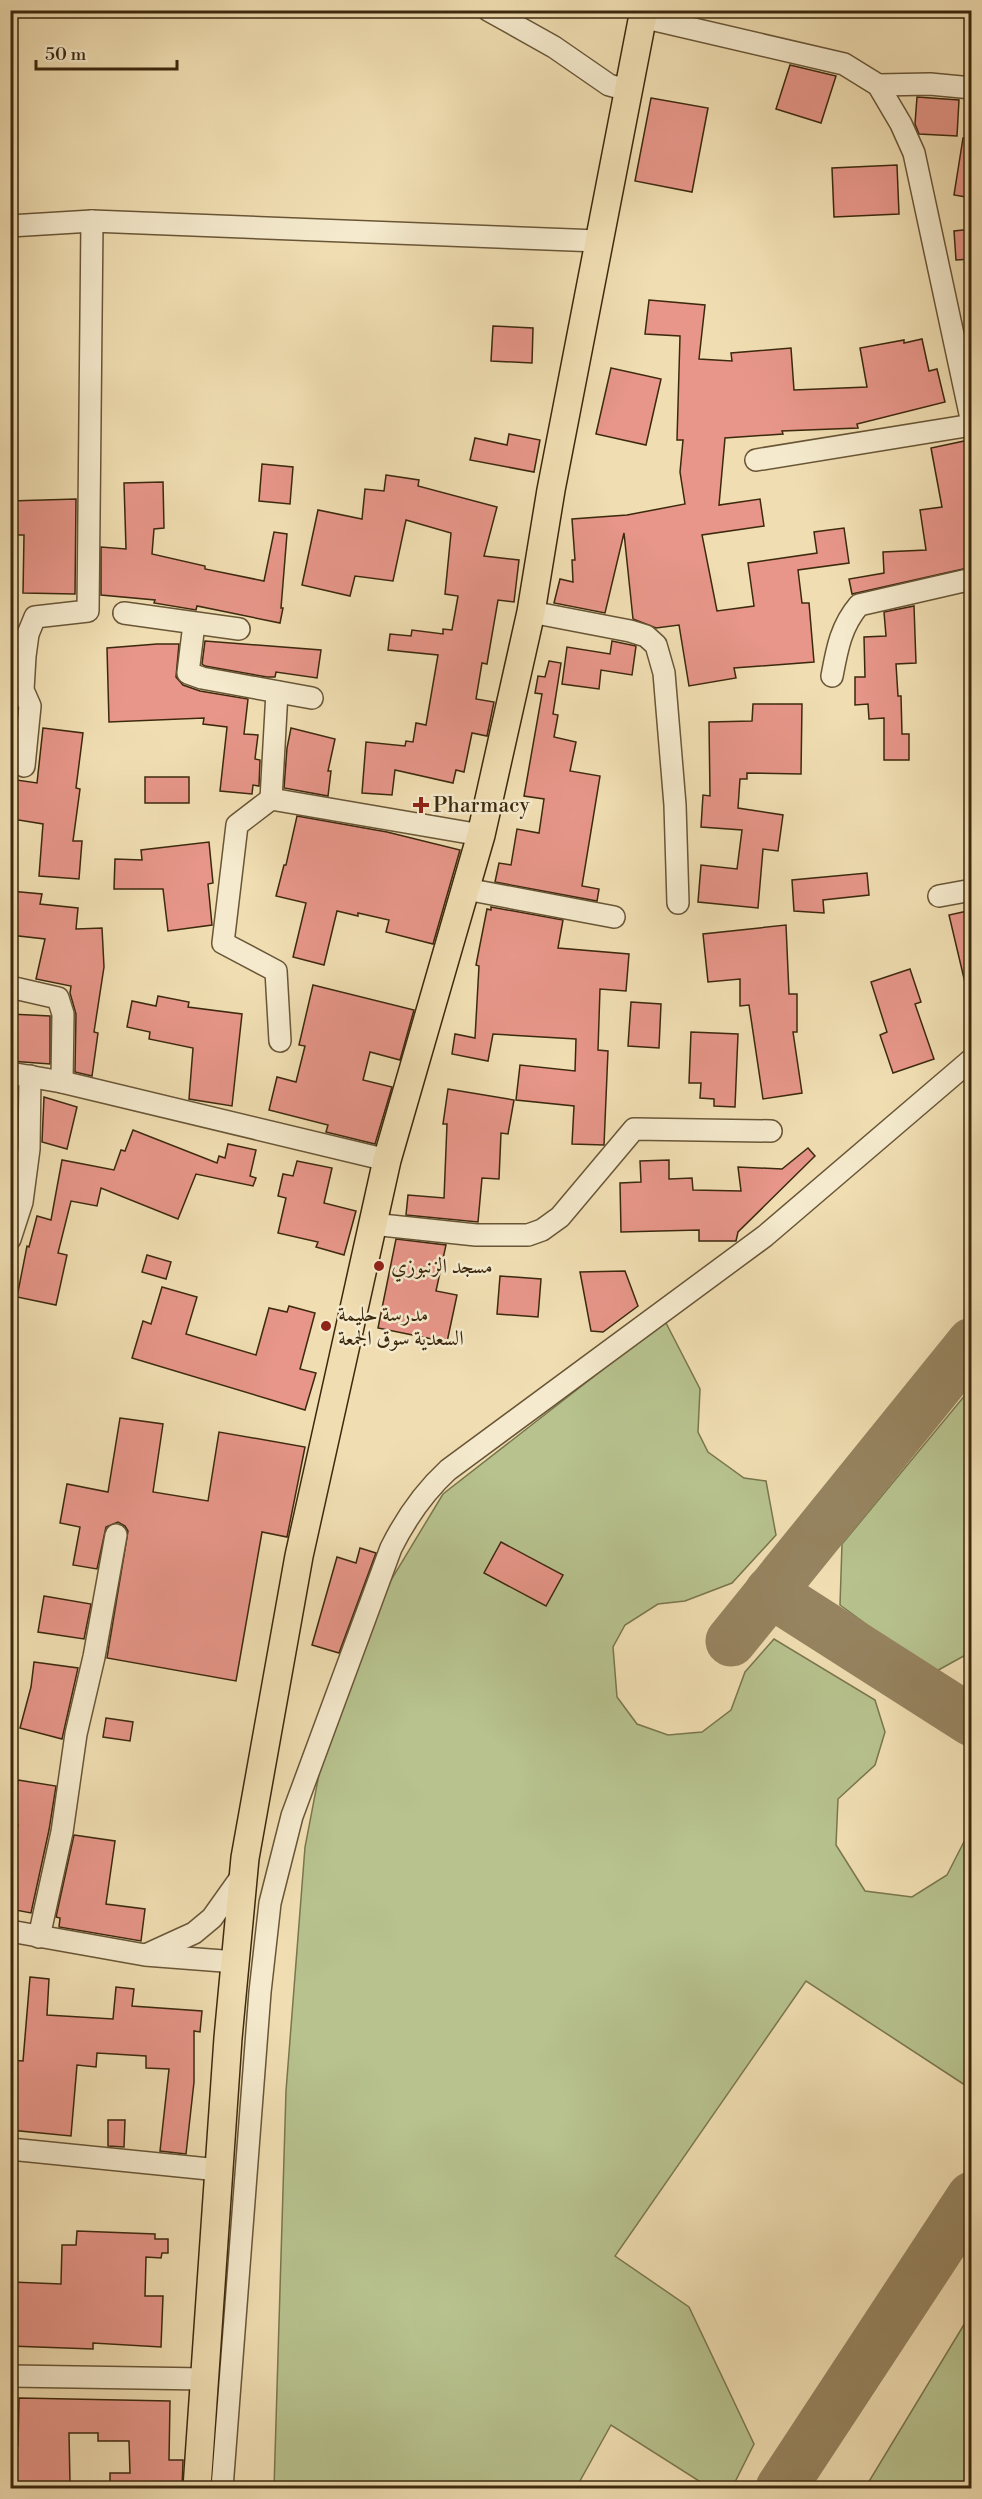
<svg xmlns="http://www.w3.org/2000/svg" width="982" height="2499" viewBox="0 0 982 2499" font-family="'Libre Bodoni',Amiri,serif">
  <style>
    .green { fill: #b7c28e; stroke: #7a764e; stroke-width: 1.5 }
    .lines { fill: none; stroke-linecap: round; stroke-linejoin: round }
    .taxiway { stroke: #968460; stroke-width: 51 }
    .building { fill: #e79689; stroke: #3c290e; stroke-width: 1.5 }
    .minor-casing { stroke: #695637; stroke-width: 24 }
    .major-casing { stroke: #3c290e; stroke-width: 30 }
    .minor { stroke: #f5eacd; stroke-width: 21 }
    .major { stroke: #f0deb2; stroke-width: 27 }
    .poi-dot { fill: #8f2418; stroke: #f5eacd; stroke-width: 2 }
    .labels { text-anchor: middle; stroke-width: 5; stroke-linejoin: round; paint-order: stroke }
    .poi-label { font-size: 21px; fill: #3c290e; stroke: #f5eacd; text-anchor: start }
  </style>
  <rect width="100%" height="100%" fill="#f0deb2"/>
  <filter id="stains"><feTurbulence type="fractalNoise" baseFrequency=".00333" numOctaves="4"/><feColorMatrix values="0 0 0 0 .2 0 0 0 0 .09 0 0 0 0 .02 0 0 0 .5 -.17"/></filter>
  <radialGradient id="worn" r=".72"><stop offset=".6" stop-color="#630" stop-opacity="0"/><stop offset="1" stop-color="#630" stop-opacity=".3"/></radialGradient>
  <g class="green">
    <path d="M665 1321 700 1389 698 1432 708 1452 744 1478 766 1481 776 1535 732 1583 685 1601 658 1604 625 1625 613 1647 617 1697 637 1724 668 1735 702 1732 731 1710 745 1672 774 1639 875 1700 885 1732 875 1765 838 1799 836 1845 865 1891 912 1897 947 1875 971 1828V2089L806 1981 615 2256 689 2307 754 2444 732 2488H710L611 2425 576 2488H274L286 2091 305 1847 330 1717 382 1595 443 1494Z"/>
    <path d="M971 1388V1652L933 1673 840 1605 842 1544Z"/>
    <path d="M971 2313V2488H865Z"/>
  </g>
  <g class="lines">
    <g class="taxiway">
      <path d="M770 1592 972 1721"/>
      <path d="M731 1641 972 1343"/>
      <path d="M781 2488 972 2197"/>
    </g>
  </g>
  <g class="building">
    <path d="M790 65 836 76 821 123 776 109Z"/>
    <path d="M917 97 959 100 957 136 919 134 915 124Z"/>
    <path d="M651 98 708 108 692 192 635 181Z"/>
    <path d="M963 138 972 139V198L954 195Z"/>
    <path d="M897 165 899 214 834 217 832 168Z"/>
    <path d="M972 229V259L956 260 954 231Z"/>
    <path d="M649 300 705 305 699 359 732 361 731 353 791 348 794 390 867 387 860 348 904 340V343L922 339 929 371 937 369 945 402 857 424 858 428 782 431 783 434 725 438 719 505 760 499 764 526 702 535 717 611 754 606 748 563 817 553 814 532 844 528 849 563 798 570 802 603H809L814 662 734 668 736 678 689 686 679 625 656 628 633 619 624 533 605 613 554 603 560 579 573 582 572 560H575L572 519 627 515 685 504 680 472 683 440H677L680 336 645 334Z"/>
    <path d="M493 326 533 328 532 363 491 361Z"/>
    <path d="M611 368 661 379 646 445 596 434Z"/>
    <path d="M509 434 540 440 534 472 470 460 475 438 507 445Z"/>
    <path d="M969 440 972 484H967L972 514V567L852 594 849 579 884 573 883 552 926 550 920 510 942 507 931 448Z"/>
    <path d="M262 464 293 467 290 504 259 501Z"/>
    <path d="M386 475 419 480 418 486 497 507 484 556 519 560 514 602 498 600 487 664 482 663 476 699 494 702 487 736 472 733 464 772 456 770 453 783 395 770 392 795 362 793 366 742 405 746 406 741 413 742 416 723 426 725 438 655 388 650 390 634 411 636 412 630 443 634V629L452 630 458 596 445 594 451 533 406 520 393 581 355 576 350 596 302 585 318 510 362 519 365 489 384 491Z"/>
    <path d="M163 482 164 528 154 529 152 554 205 566V569L264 581 274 532 287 534 281 608H283L280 623 197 606 196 610 154 603 155 600 101 595V547L126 549 124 483Z"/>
    <path d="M76 499 75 594 23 593 24 535H10V501Z"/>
    <path d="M914 606 916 663 896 664 898 696H901L902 734H909V760H884V718L869 719 868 704 855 705V677H865L864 637 886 636 884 612Z"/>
    <path d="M205 641 321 650 317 678 276 672 275 677H267L205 666 202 664Z"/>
    <path d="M612 641 636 646 632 675 601 670 599 689 562 684 567 647 610 654Z"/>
    <path d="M157 644H179L176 677 183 685 200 691 248 699 244 734 258 735 255 759 260 760 259 786 253 785 252 794 220 791 227 727 203 724 204 718 109 722 107 648Z"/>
    <path d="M549 661 561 663 553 714 558 715 554 737 576 742 570 771 600 776 582 886 599 889 597 901 495 882 499 863 511 865 517 829 539 833 544 799 524 796 542 694 535 693 538 676 545 677Z"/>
    <path d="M753 704H802L801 774 747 773V779H740L738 808 783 815 778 851 763 849 758 908 698 902 701 865 737 869 742 830 701 827 703 795 710 796 709 722 752 721Z"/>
    <path d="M43 728 83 733 76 788 80 789 73 841H82L79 879 39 876 43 824 12 819 17 780 37 783Z"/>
    <path d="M291 728 335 739 328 771H331L328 796 284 788 287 748Z"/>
    <rect x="145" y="777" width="44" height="26"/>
    <path d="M297 816 387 832 460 850 433 944 386 932 389 920 358 913V916L337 911 324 965 293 957 306 903 276 896 284 865H286Z"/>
    <path d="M209 842 213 883 208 884 212 925 168 931 163 889H114L115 859 142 860 141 850Z"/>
    <path d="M867 873 869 895 823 900 824 913 794 911 792 880Z"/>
    <path d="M10 891 42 894 40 904 78 908 76 929 102 928 104 967 94 1032 98 1033 92 1076 75 1072 76 1014 70 993 71 986 36 979 45 939 10 935Z"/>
    <path d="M491 907 563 920 558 948 629 954 626 991 600 989 598 1050 608 1051 604 1145 572 1144 574 1106 516 1100 520 1065 575 1071 576 1039 493 1034 488 1061 452 1054 455 1034 475 1038 479 966 476 965 487 909 491 910Z"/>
    <path d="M972 910V987H966L949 915Z"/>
    <path d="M786 925 789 994H797V1032H793L802 1093 763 1099 749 1005 740 1006V979L708 982 703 934Z"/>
    <path d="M910 969 921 1002 915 1004 934 1059 893 1073 880 1035 887 1032 871 982Z"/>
    <path d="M313 985 414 1010 400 1060 370 1052 363 1080 392 1087 375 1144 326 1132 328 1125 269 1110 277 1077 296 1082 305 1046 299 1045Z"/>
    <path d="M158 996 189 1002 188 1007 242 1014 232 1106 189 1099 193 1048 149 1039 150 1032 127 1027 132 1001 156 1006Z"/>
    <path d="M631 1002 661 1004 659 1048 628 1046Z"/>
    <path d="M10 1014 50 1016V1064L10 1061Z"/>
    <path d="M691 1032 738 1034 735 1107 714 1106V1099L700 1098 701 1083H689Z"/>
    <path d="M448 1089 514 1100 508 1134 501 1133 499 1179 482 1178 478 1222 406 1215 408 1195 444 1198 447 1124H443Z"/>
    <path d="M44 1097 77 1107 67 1149 42 1142Z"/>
    <path d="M133 1130 217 1163 219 1156 225 1158 228 1144 256 1150 250 1176 256 1178 253 1186 196 1174 178 1219 101 1188 97 1206 71 1201 58 1253 67 1255 56 1305 17 1297 27 1246 29 1247 37 1216 51 1220 62 1160 114 1170 121 1150 125 1151Z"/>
    <path d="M808 1148 815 1156 738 1232 736 1241H699V1230L621 1232 620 1183 641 1182 640 1161 669 1160V1179L692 1178 693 1190 741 1191 738 1167 782 1169Z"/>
    <path d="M297 1161 332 1168 324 1203 356 1211 344 1255 316 1247 318 1242 278 1233 286 1198 278 1196 283 1174 293 1176Z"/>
    <path d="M396 1239 446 1245 436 1291 457 1295 447 1342 378 1328Z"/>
    <path d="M147 1255 171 1262 166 1279 142 1272Z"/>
    <path d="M625 1271 638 1306 603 1332 591 1331 580 1272Z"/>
    <path d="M500 1276 541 1279 538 1317 497 1314Z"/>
    <path d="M162 1287 197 1297 186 1334 256 1355 269 1308 287 1312 289 1306 315 1313 300 1369 316 1373 305 1410 132 1358 143 1321 151 1324Z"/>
    <path d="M120 1418 163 1424 153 1492 208 1501 219 1432 305 1447 287 1537 262 1532 236 1681 107 1658 128 1531 125 1526 118 1522 106 1527 97 1569 73 1565 80 1527 60 1523 67 1484 108 1492Z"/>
    <path d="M501 1542 563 1575 546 1606 484 1573Z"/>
    <path d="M360 1548 376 1553 339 1653 312 1645 337 1557 356 1563Z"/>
    <path d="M44 1596 91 1604 84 1639 38 1632Z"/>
    <path d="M34 1662 78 1668 62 1739 20 1728 31 1687Z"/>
    <path d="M106 1718 133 1722 130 1741 103 1737Z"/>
    <path d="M18 1780 56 1786 49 1830 31 1913 10 1909V1866L18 1825 11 1824Z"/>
    <path d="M74 1835 115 1841 106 1904 145 1909 141 1941 59 1927 60 1918 56 1917Z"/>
    <path d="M30 1977 49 1979 47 2015 113 2019 116 1987 134 1989 132 2006 202 2011 200 2032 194 2031V2082L186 2154 160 2151 169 2069 146 2068V2056L97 2053 96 2067 77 2065 71 2136 10 2130V2060L23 2061Z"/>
    <path d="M108 2120H125L124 2147 108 2146Z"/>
    <path d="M77 2231 155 2234V2239H168V2253H162L161 2258 146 2257 145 2296H163L161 2347 93 2343V2349L10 2346 12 2282 61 2284 62 2245H76Z"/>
    <path d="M19 2398 170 2401 169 2460H183L182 2488H110V2473H130L129 2441H98V2433H69L70 2483 17 2484 16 2446H18Z"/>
  </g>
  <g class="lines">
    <defs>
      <g id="minor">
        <path d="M488 10 554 47 609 85 627 90"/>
        <path d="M642 17 844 64 878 85 901 124 914 153 972 423"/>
        <path d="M878 85 930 84 972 88"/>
        <path d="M10 226 92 221 598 241"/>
        <path d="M756 460 972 425"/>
        <path d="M531 612 630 631 646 636 656 645 664 673 675 805 678 903"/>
        <path d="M124 613 239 629"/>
        <path d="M194 624 188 673 202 678 312 698"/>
        <path d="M832 676C837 649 841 626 859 605L972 579"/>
        <path d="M24 766 30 706 23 690 25 656 28 634 35 617 88 611 92 221"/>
        <path d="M271 799 277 692"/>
        <path d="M466 889 614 917"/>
        <path d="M939 896 972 890"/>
        <path d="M10 987 58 998 63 1014 62 1082"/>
        <path d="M280 1041 276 971 223 943 237 825 271 799 481 835"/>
        <path d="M10 1073 62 1082 387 1160"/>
        <path d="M372 1224 476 1235H528L542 1230 560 1217 634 1129 771 1131"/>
        <path d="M10 1239 22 1202 29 1149 30 1076"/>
        <path d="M10 1931 145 1955 236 1962"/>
        <path d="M39 1937 62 1832 76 1734 94 1657 116 1535"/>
        <path d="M148 1954 194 1933 212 1918 244 1873"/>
        <path d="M10 2149 219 2170"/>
        <path d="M10 2376 205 2379"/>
        <path d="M222 2488 260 1992 270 1903 292 1816 391 1548C406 1518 423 1493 448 1470L765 1236 972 1059"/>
      </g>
      <path id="major" d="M197 2488 228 2038 245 1858 299 1556 387 1160 481 835 531 612 551 490 644 10"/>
    </defs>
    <use href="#minor" class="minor-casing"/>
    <use href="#major" class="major-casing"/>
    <use href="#minor" class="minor"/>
    <use href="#major" class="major"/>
  </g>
  <g class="poi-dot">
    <path d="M418 796h6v6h6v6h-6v6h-6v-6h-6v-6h6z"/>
    <circle cx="379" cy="1266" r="6"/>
    <circle cx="326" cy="1326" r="6"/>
  </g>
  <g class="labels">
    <g class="poi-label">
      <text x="433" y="812">Pharmacy</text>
      <text x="391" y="1273">مسجد الزنبوزي</text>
      <text x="338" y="1321">مدرسة حليمة<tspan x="338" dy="24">السعدية سوق الجمعة</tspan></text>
    </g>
  </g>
  <rect width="982" height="2499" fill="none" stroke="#f0deb2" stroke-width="36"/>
  <rect x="12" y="12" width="958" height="2475" fill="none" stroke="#3c290e" stroke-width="3"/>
  <rect x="18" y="18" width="946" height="2463" fill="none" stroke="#3c290e" stroke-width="1.5"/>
  <path d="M36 60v9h141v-9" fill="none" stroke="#3c290e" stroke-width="3"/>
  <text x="45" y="60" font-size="18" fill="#3c290e" stroke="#f5eacd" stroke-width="4.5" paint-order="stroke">50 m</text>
  <rect width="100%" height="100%" filter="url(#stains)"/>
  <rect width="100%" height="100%" fill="url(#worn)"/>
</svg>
